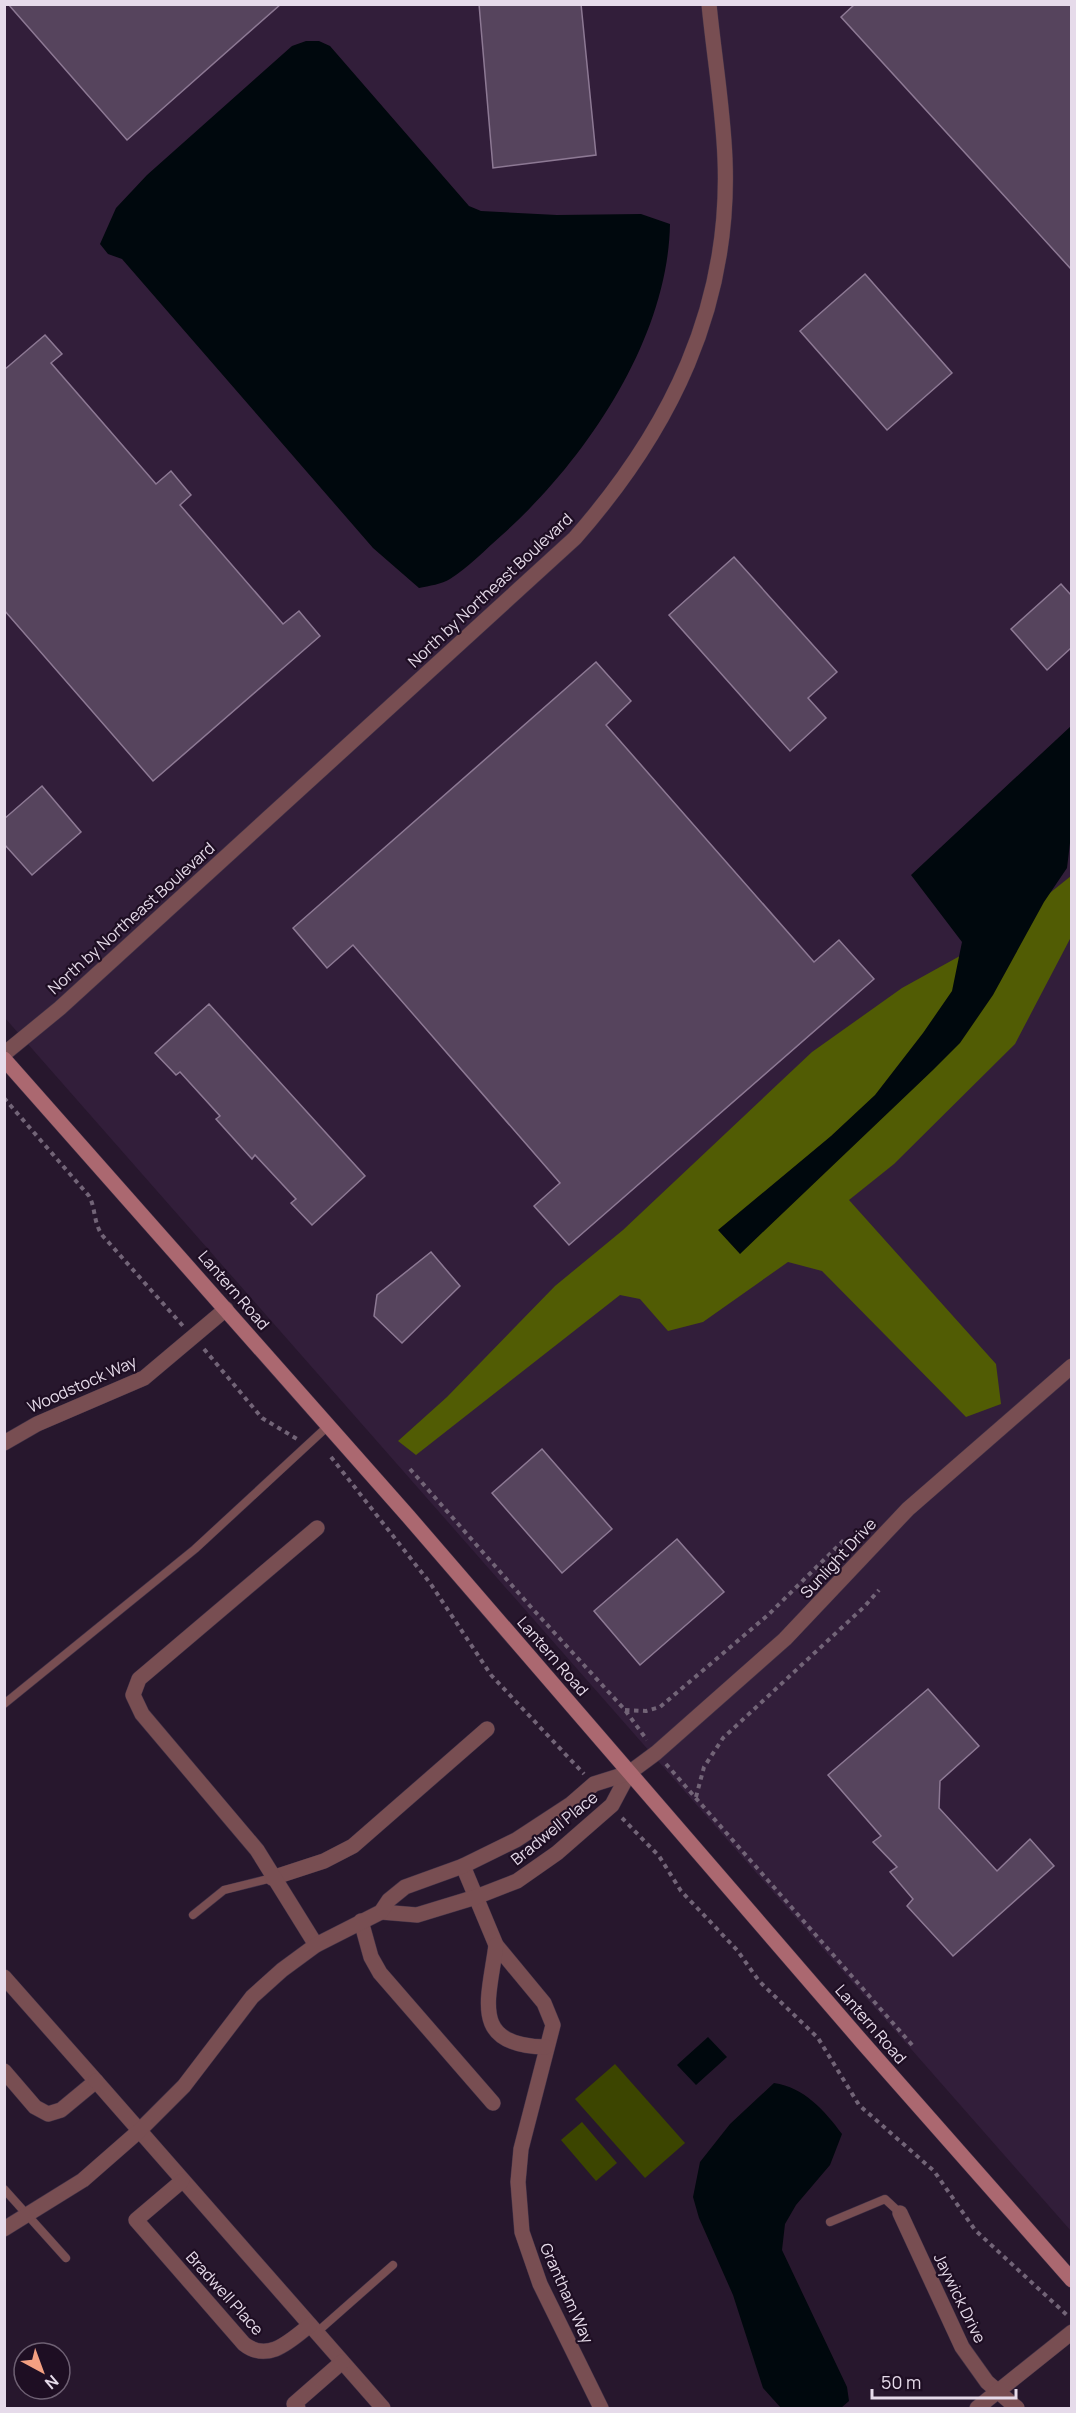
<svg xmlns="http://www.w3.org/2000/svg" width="1076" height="2413" viewBox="0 0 1076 2413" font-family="Manrope,sans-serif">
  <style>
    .built { fill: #321e3a }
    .green { fill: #3c4500 }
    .forest { fill: #515c04 }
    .water { fill: #00080d }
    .building { fill: #56445d; stroke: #8d7994; stroke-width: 1.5 }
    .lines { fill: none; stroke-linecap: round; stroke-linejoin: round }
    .lane-casing { stroke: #423247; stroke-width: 9 }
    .street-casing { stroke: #423247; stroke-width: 16 }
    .secondary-casing { stroke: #423247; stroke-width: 16 }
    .path { stroke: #726477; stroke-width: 4; stroke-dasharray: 4.5 4.5; stroke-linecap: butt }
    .lane { stroke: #784e52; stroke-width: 8 }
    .street { stroke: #784e52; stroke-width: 15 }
    .secondary { stroke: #ab6870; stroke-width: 15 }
    .labels { text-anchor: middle; stroke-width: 4.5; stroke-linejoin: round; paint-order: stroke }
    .street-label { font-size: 16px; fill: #e6dbea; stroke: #1e0e23 }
  </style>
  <rect width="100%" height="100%" fill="#27172d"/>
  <path class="built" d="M4 5H1071V2231L5 1018Z"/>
  <g class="green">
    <path d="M615 2064 685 2143 645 2178 575 2099Z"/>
    <path d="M582 2122 617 2163 596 2181 561 2140Z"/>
  </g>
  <path class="forest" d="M1071 876V937L1015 1044 894 1164 849 1200 996 1364 1001 1404 966 1417 822 1271 788 1262 703 1322 668 1331 640 1299 620 1295 416 1455 398 1441 447 1397 555 1286 623 1230 812 1052 902 988 996 936Z"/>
  <g class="water">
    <path d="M306 41H319L330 46 469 206 481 211 557 215 641 214 670 224C668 339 586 460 502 535 486 549 469 567 450 579 442 584 429 586 419 588L373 548 122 259 108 254 100 244 116 208 147 175 292 46Z"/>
    <path d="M1071 726 1072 826 1067 868 1044 902 993 995 960 1043 933 1070 740 1254 718 1230 831 1136 875 1095 923 1033 952 991 962 942 911 875Z"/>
    <path d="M708 2037 727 2057 696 2085 677 2065Z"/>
    <path d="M774 2083C804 2087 825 2111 842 2134L830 2165 796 2205 785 2224 782 2250 847 2387 849 2401 841 2408H781L763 2388 733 2295 699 2218 693 2197 700 2162 730 2124Z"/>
  </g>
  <g class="building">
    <path d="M8 4H281L127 140Z"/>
    <path d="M479 4H581L596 155 493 168Z"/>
    <path d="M855 4H1071V269L841 17Z"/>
    <path d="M865 274 952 373 887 430 800 331Z"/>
    <path d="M45 335 62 354 51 363 156 484 171 471 191 495 180 505 283 624 299 611 320 636 153 781 4 610V370Z"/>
    <path d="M734 557 837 672 808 698 826 718 790 751 669 615Z"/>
    <path d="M1061 584 1071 595V648L1047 670 1011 629Z"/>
    <path d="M596 662 631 701 606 725 814 962 839 940 874 979 569 1245 534 1206 560 1183 353 945 327 968 293 928Z"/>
    <path d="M42 786 81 832 32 875 4 844V819Z"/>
    <path d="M209 1004 365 1176 312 1225 291 1203 296 1199 255 1155 252 1159 216 1119 220 1116 180 1072 176 1075 155 1053Z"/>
    <path d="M431 1252 460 1286 402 1343 374 1316 377 1295Z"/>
    <path d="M542 1449 612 1529 562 1573 492 1493Z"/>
    <path d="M677 1539 724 1592 640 1665 594 1611Z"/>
    <path d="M928 1689 979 1746 940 1781 939 1808 997 1871 1030 1839 1054 1866 953 1956 907 1906 913 1899 890 1872 897 1867 873 1842 881 1836 828 1775Z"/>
  </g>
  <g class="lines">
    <defs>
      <g id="lane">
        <path d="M4 1704 195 1549 328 1426"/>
        <path d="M193 1915 224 1890 272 1878"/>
        <path d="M4 2189 66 2258"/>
        <path d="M830 2222 885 2199 900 2213"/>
        <path d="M316 2333 393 2265"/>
      </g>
      <g id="street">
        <path d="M4 1054 60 1008 575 538C670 430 731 307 725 159 723 107 714 56 709 4"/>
        <path d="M4 1443 37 1424 144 1378 226 1309"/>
        <path d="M463 1866 496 1945 544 2003 553 2025 521 2149 518 2182 522 2232 540 2284 601 2408"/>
        <path d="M272 1878 324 1861 353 1846 487 1729"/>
        <path d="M381 1912 417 1915 476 1897 517 1881 557 1853 612 1805 629 1773"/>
        <path d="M361 1921 371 1957 380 1973 493 2103"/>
        <path d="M316 1945 257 1850 142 1714 133 1695 139 1679 317 1528"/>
        <path d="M496 1945C489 1999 469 2046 546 2047"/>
        <path d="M4 1977 96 2081 61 2110 48 2114 35 2107 4 2071"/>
        <path d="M96 2081 383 2408"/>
        <path d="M182 2181 136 2220 244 2344C268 2363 290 2341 310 2325"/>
        <path d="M900 2213 962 2347 987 2382 1017 2408"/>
        <path d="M4 2229 83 2180 139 2131 184 2086 252 1997 282 1970 316 1945 381 1912 389 1900 405 1887 463 1866 516 1840 571 1804 594 1784 629 1773 656 1753 785 1639 908 1509 1072 1366"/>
        <path d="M298 2408 294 2404 342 2362"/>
        <path d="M977 2408 1072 2332"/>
      </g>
      <path id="secondary" d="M4 1059 408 1516 863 2043 1072 2280"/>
    </defs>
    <use href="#lane" class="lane-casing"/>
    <use href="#street" class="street-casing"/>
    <use href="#secondary" class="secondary-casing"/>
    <g class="path">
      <path d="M4 1098 89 1196C96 1209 93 1221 102 1235L183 1326"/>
      <path d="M204 1349 262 1418 297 1439"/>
      <path d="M331 1457 430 1583 491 1675 584 1774"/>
      <path d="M410 1469 530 1606 625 1710 647 1740"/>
      <path d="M625 1710 646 1711 660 1707 768 1615 846 1538"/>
      <path d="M666 1764 913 2046"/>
      <path d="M696 1797 704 1767 723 1738 864 1607 879 1590"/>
      <path d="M622 1818 659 1856 681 1891 737 1950 759 1981 818 2038 859 2105 934 2171 975 2230 1068 2316"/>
    </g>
    <use href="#lane" class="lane"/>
    <use href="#street" class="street"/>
    <use href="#secondary" class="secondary"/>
  </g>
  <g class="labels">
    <g class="street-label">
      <text transform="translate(490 590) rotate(-43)" y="6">North by Northeast Boulevard</text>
      <text transform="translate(131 918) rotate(-42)" y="6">North by Northeast Boulevard</text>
      <text transform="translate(234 1290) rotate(49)" y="6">Lantern Road</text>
      <text transform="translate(82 1384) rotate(-24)" y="6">Woodstock Way</text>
      <text transform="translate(838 1558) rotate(-47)" y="6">Sunlight Drive</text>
      <text transform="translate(553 1656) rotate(49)" y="6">Lantern Road</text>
      <text transform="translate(554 1828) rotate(-39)" y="6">Bradwell Place</text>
      <text transform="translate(871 2024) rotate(49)" y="6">Lantern Road</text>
      <text transform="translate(225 2293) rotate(48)" y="6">Bradwell Place</text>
      <text transform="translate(567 2293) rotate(66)" y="6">Grantham Way</text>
      <text transform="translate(960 2298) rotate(64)" y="6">Jaywick Drive</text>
    </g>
  </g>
  <rect width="1076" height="2413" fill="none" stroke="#e6dbea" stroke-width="12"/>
  <g transform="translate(42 2371) rotate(139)"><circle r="28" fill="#1e0e23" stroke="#6e6073" stroke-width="1.5"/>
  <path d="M0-4.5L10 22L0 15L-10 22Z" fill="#f3a082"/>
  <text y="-9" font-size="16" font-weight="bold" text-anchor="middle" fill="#e6dbea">N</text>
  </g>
  <path d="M872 2389v9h144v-9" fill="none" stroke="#e6dbea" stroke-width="3"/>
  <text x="881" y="2389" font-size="18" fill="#e6dbea" stroke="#1e0e23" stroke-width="4.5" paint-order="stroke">50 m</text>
</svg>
